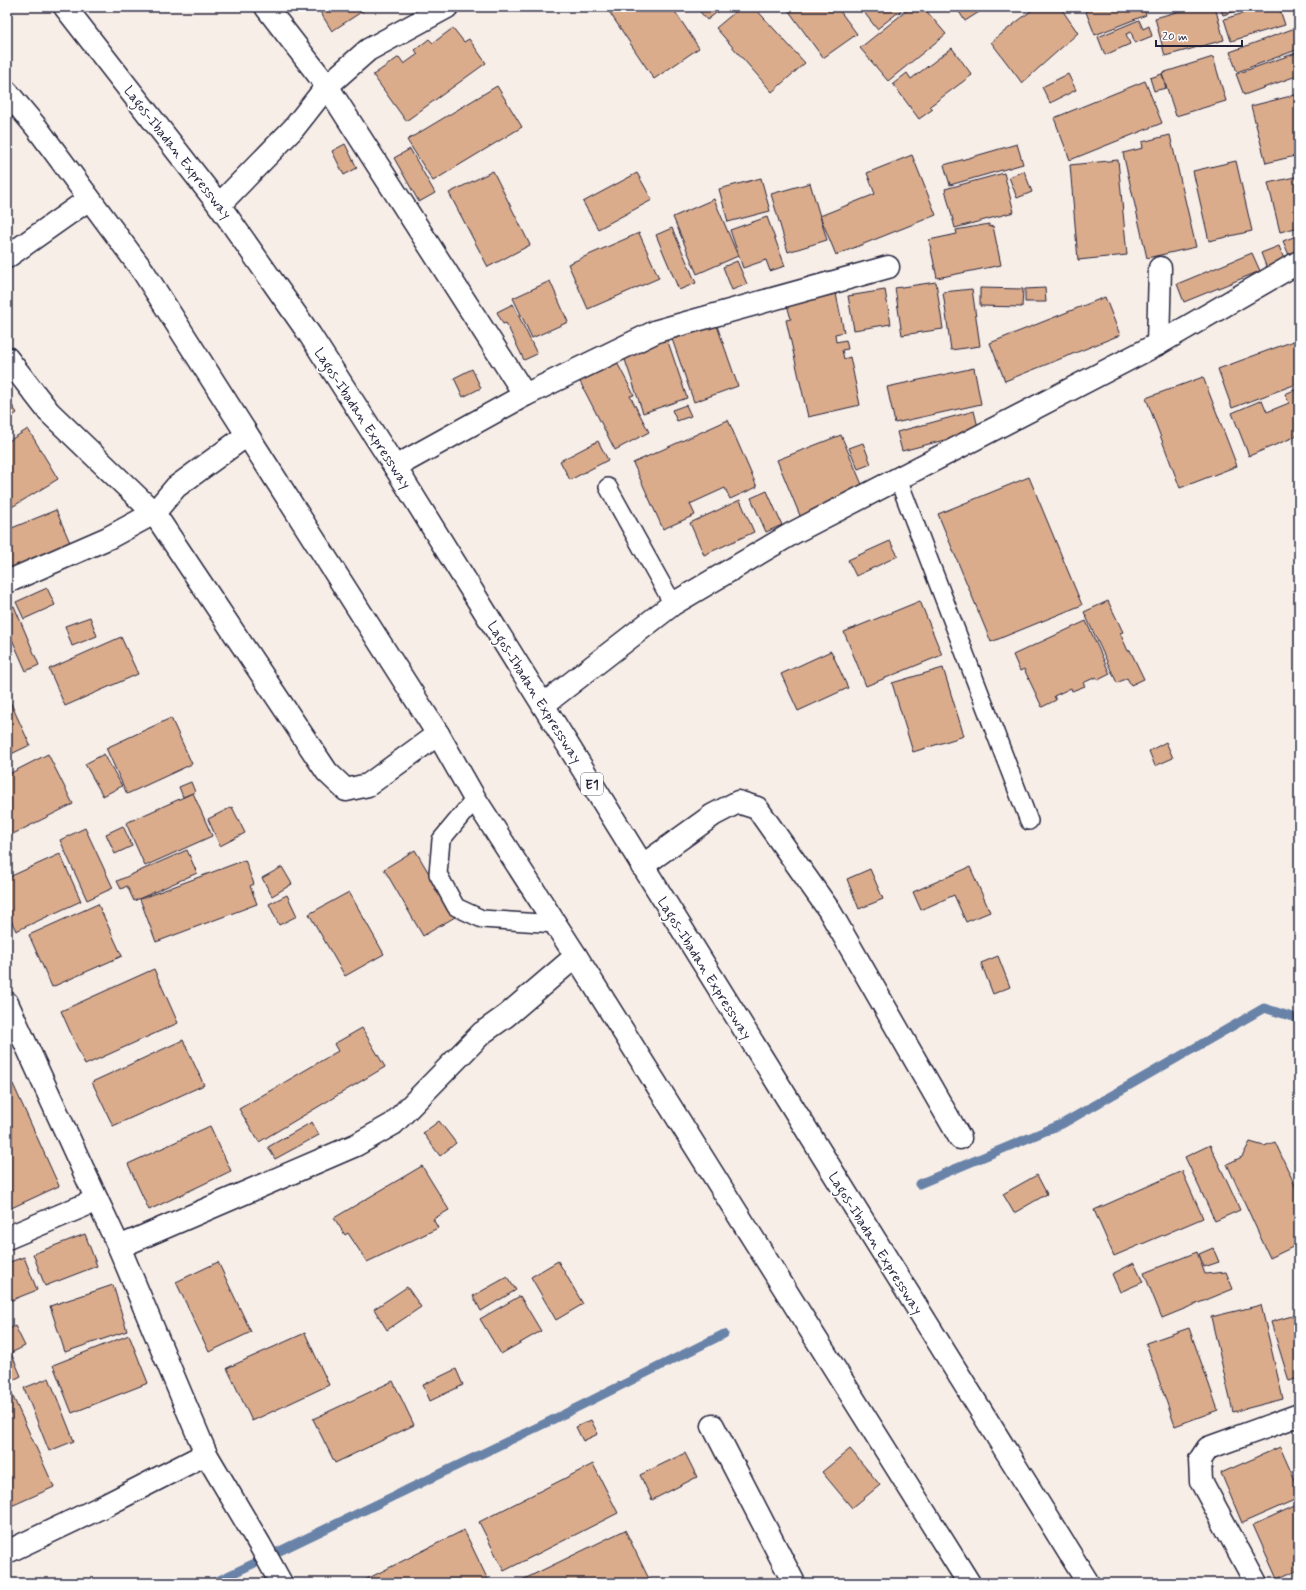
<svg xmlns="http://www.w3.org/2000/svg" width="1306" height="1590" viewBox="0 0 1306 1590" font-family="Mynerve,sans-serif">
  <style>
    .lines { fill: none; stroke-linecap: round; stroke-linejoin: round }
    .stream { stroke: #6983a8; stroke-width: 9 }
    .building { fill: #dbac8c; stroke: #22223b }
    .service-casing { stroke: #22223b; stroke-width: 20 }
    .minor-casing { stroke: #22223b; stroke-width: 25 }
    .motorway-casing { stroke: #22223b; stroke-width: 25 }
    .service { stroke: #fff; stroke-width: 17 }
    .minor { stroke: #fff; stroke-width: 22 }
    .motorway { stroke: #fff; stroke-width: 22 }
    .labels { text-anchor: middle; stroke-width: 3.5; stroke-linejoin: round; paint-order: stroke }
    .shield { fill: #fff; stroke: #646476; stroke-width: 1 }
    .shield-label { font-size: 13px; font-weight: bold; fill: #22223b }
    .street-label { font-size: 14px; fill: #22223b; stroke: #fff }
  </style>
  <rect width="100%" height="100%" fill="#f8eee8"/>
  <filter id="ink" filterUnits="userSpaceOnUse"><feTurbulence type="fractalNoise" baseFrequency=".025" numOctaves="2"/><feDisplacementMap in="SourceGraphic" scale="8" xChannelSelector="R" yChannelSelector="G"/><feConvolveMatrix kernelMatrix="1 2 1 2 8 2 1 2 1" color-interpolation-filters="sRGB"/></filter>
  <g filter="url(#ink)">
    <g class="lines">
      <g class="stream">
        <path d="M919 1184 1062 1124 1264 1008 1299 1019"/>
        <path d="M213 1583 548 1422 724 1334"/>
      </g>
    </g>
    <g class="building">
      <path d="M317 7H369L332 31Z"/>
      <path d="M606 7H672L699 48 654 79Z"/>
      <path d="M696 7H724L707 20Z"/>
      <path d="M741 7H754L805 63 772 92 716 28Z"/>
      <path d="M786 7H837L857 34 823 58Z"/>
      <path d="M869 7H905L877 29 863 11Z"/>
      <path d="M911 7H923L946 34 888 81 860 48Z"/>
      <path d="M956 7H987L965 21Z"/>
      <path d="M1036 7H1060L1078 33 1022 83 991 42Z"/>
      <path d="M1084 7H1143L1146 15 1095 35Z"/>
      <path d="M1194 7H1215L1224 40 1165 56 1155 18Z"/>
      <path d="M1220 7H1249L1223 15Z"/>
      <path d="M1264 7H1279L1285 25 1231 41 1224 19Z"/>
      <path d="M1139 20 1143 29 1149 26 1152 36 1135 43 1131 32 1126 34 1130 44 1105 55 1098 37Z"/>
      <path d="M453 28 464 42 469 39 486 63 406 121 373 75 399 57 404 64 418 54 415 50 429 39 433 43Z"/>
      <path d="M1295 28 1299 38V49L1237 72 1230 52Z"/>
      <path d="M952 48 972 75 930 106 933 109 919 119 893 84 907 73 911 79Z"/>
      <path d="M1299 52V75L1244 95 1236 74Z"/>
      <path d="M1213 57 1226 101 1176 116 1162 73Z"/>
      <path d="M1068 74 1076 90 1050 103 1042 87Z"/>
      <path d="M1162 74 1166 88 1154 91 1150 78Z"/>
      <path d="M1145 81 1162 123 1070 160 1054 118Z"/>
      <path d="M497 86 522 127 433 181 407 140Z"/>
      <path d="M1299 94V155L1266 163 1251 106Z"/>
      <path d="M1170 135 1196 247 1147 258 1123 153 1143 148 1142 142Z"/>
      <path d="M345 144 357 168 344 175 332 151Z"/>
      <path d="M1017 144 1023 164 950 185 944 165Z"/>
      <path d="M410 149 435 193 419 202 394 158Z"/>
      <path d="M912 155 936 215 836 255 820 216 875 194 867 173Z"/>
      <path d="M1118 160 1127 255 1078 260 1070 165Z"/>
      <path d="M1236 161 1252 231 1209 241 1193 171Z"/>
      <path d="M493 171 530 245 488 267 449 193Z"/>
      <path d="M1024 171 1032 192 1017 198 1009 177Z"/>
      <path d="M637 173 652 200 598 229 583 202Z"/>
      <path d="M1004 173 1014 212 955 228 945 189Z"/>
      <path d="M1299 176V227L1280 232 1268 183Z"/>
      <path d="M761 178 770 211 728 222 719 189Z"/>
      <path d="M810 183 827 240 788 252 771 194Z"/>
      <path d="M714 199 738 256 697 274 673 217Z"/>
      <path d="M767 217 785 266 770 271 766 260 743 268 730 230Z"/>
      <path d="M989 224V227L993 226 1001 265 937 278 929 240 957 234 956 230Z"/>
      <path d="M672 228 696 283 679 290 656 235Z"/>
      <path d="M639 233 659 278 588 309 568 264Z"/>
      <path d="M1299 235V258L1292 262 1283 241Z"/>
      <path d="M1279 246 1287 267 1269 274 1261 253Z"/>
      <path d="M1252 253 1260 271 1184 302 1177 284Z"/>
      <path d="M737 261 747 284 732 290 723 267Z"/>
      <path d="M550 281 568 322 532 338 513 298Z"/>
      <path d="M936 282 943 329 902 335 895 288Z"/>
      <path d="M980 288 1023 289 1022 307 980 306Z"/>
      <path d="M1045 288 1046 302H1025V289Z"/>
      <path d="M972 289 980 346 951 350 943 292Z"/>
      <path d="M885 290 891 324 854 330 848 296Z"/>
      <path d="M836 294 844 332 835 334 836 342 846 340 848 349 842 350 844 359 850 357 860 405 808 417 786 320 791 319 787 305Z"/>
      <path d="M1105 297 1120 335 1005 381 990 343Z"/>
      <path d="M513 304 537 354 524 360 506 323 503 324 497 312Z"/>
      <path d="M716 323 738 386 694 402 672 339Z"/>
      <path d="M665 333 687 398 643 413 621 348Z"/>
      <path d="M1299 339V383L1232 408 1218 369Z"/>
      <path d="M612 353 634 395 630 396 649 432 615 450 575 372Z"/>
      <path d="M974 368 981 404 895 423 887 387Z"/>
      <path d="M472 369 481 388 463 397 454 378Z"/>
      <path d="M1203 377 1237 466 1180 488 1146 398Z"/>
      <path d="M1299 388V435L1249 456 1232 413 1262 400 1267 412 1289 403 1285 394Z"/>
      <path d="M7 398 17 413 7 420Z"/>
      <path d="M686 405 691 416 677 421 672 410Z"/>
      <path d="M974 411 979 431 902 451 897 432Z"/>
      <path d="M728 420 757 487 730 499 725 488 690 504 695 515 663 529 633 463Z"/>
      <path d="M28 429 58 479 7 510V442Z"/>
      <path d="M841 435 863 487 801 518 777 460Z"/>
      <path d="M598 441 608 460 570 480 560 461Z"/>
      <path d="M863 443 871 464 858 469 849 448Z"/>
      <path d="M1029 477 1082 605 991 642 938 514Z"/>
      <path d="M767 491 782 525 766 532 751 498Z"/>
      <path d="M740 500 754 532 704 555 690 523Z"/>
      <path d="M56 510 71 545 7 572V530Z"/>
      <path d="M890 541 898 556 856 576 848 560Z"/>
      <path d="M47 588 55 605 24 619 16 602Z"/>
      <path d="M920 601 942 655 866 686 844 632Z"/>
      <path d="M1108 601 1123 632 1120 633 1128 651 1130 650 1144 679 1131 685 1127 678 1117 683 1084 612Z"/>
      <path d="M14 606 39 665 26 671 7 628V608Z"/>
      <path d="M90 617 97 636 72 646 65 626Z"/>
      <path d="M1086 621 1110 674 1098 680 1096 677 1083 683 1085 686 1072 691 1071 688 1054 696 1056 700 1042 707 1024 669 1020 671 1013 655Z"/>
      <path d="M121 637 138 674 65 706 49 669Z"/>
      <path d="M831 651 848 688 798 711 781 674Z"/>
      <path d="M943 668 964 736 913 752 892 683Z"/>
      <path d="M7 695 30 745 7 756Z"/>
      <path d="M171 718 192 764 127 794 106 748Z"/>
      <path d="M1166 742 1173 758 1155 766 1149 751Z"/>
      <path d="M48 754 73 804 7 837V775Z"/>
      <path d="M104 754 122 786 103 796 85 764Z"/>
      <path d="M191 782 195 792 183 797 179 787Z"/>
      <path d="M193 793 212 836 145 866 126 823Z"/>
      <path d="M232 807 245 833 220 846 208 819Z"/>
      <path d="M123 826 132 846 115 854 106 834Z"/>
      <path d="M85 828 113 888 87 900 60 840Z"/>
      <path d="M187 850 197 873 134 901 127 886 121 889 117 881Z"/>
      <path d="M415 850 455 917 423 936 384 869Z"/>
      <path d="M60 854 81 901 16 931 7 912V878Z"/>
      <path d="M245 860 254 884 250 886 257 904 156 942 140 899Z"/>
      <path d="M282 867 292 884 272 896 262 878Z"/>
      <path d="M970 867 990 912 966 922 954 895 921 910 913 892Z"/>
      <path d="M870 869 883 899 859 909 847 879Z"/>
      <path d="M349 892 384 954 345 976 309 914Z"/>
      <path d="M287 895 297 916 279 925 269 904Z"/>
      <path d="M98 904 122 956 52 987 29 935Z"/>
      <path d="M998 956 1010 987 993 994 981 963Z"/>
      <path d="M154 969 178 1023 85 1065 61 1011Z"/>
      <path d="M362 1028 385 1067 259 1142 239 1109 338 1051 334 1044Z"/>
      <path d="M183 1040 204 1085 113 1126 92 1082Z"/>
      <path d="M13 1084 59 1186 7 1210V1087Z"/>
      <path d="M439 1121 456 1143 440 1156 423 1133Z"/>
      <path d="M312 1122 319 1135 275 1159 268 1147Z"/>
      <path d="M210 1126 231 1171 149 1210 128 1164Z"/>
      <path d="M1250 1142 1264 1146 1275 1142 1299 1194V1244L1270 1258 1227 1164 1242 1157Z"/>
      <path d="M1210 1145 1240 1210 1215 1221 1185 1157Z"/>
      <path d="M422 1166 449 1210 433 1219 438 1228 367 1262 348 1233 345 1235 334 1218Z"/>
      <path d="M1182 1171 1203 1218 1114 1256 1094 1210Z"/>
      <path d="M1037 1175 1047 1194 1014 1213 1003 1194Z"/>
      <path d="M85 1234 97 1266 45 1286 33 1254Z"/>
      <path d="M1213 1248 1219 1262 1204 1267 1199 1254Z"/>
      <path d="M1197 1252 1205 1274 1226 1272 1233 1289 1162 1318 1144 1273Z"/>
      <path d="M24 1257 37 1290 7 1302V1263Z"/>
      <path d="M558 1261 583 1304 556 1320 531 1277Z"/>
      <path d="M218 1262 251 1332 209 1352 176 1282Z"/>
      <path d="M1134 1263 1143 1282 1120 1292 1112 1274Z"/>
      <path d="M507 1277 516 1290 481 1311 473 1296Z"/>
      <path d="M113 1285 127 1331 65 1352 50 1306Z"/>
      <path d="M407 1287 421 1307 387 1330 374 1309Z"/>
      <path d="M520 1296 541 1331 501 1354 480 1319Z"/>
      <path d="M1261 1305 1283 1399 1233 1412 1211 1317Z"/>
      <path d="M1299 1314V1378L1289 1381 1271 1322Z"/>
      <path d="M15 1326 25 1346 11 1353 21 1376 7 1383V1330Z"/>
      <path d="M1189 1328 1218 1410 1175 1426 1146 1343Z"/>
      <path d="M305 1333 329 1385 252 1421 227 1368Z"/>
      <path d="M129 1335 148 1383 72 1413 53 1365Z"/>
      <path d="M456 1369 463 1385 430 1401 423 1385Z"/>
      <path d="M49 1378 74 1441 49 1451 24 1388Z"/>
      <path d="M393 1381 414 1425 335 1463 313 1419Z"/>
      <path d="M9 1388 54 1487 9 1507 7 1504V1389Z"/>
      <path d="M591 1420 598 1434 583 1441 576 1427Z"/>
      <path d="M1280 1447 1299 1490V1498L1242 1523 1221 1473Z"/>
      <path d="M850 1449 880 1485 852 1508 822 1472Z"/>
      <path d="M685 1453 697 1477 652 1500 640 1475Z"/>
      <path d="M593 1464 618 1513 504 1571 479 1522Z"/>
      <path d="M1299 1504V1569L1277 1579 1253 1525Z"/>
      <path d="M464 1530 488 1580 482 1583H359Z"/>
      <path d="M625 1530 649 1579 640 1583H516Z"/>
    </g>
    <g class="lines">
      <defs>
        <g id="service">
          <path d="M898 479 1029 821"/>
          <path d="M608 487 673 604"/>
          <path d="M475 799 441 840 438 874 456 907 482 919 556 924"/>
        </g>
        <g id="minor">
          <path d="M266 7 327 86 525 395"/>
          <path d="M219 205 294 128 327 86 368 50 447 7"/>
          <path d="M7 257 89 199"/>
          <path d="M1158 344 1160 268"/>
          <path d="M7 358 49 412 154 513 327 772 346 790 368 785 438 734"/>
          <path d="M395 467 525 395 657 331 888 267"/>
          <path d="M7 582 108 538 154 513 176 487 247 435"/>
          <path d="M543 705 673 604 793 533 1158 344 1299 262"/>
          <path d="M642 866 713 815 738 802 757 808 829 910 960 1138"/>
          <path d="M7 1003 97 1200 119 1247 206 1454 260 1545 281 1583"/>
          <path d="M7 1238 97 1200"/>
          <path d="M119 1247 356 1145 393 1124 482 1033 506 1016 576 956"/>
          <path d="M713 1426 794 1583"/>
          <path d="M7 1552 106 1505 206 1454"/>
          <path d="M1256 1583 1201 1481 1200 1460 1208 1448 1299 1415"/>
        </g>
        <g id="motorway">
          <path d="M65 7 219 205 310 335 395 467 543 705 1088 1583"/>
          <path d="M7 92 37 128 143 271 438 734 475 799 576 956 969 1583"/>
        </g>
      </defs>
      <use href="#service" class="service-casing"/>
      <use href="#minor" class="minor-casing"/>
      <use href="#motorway" class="motorway-casing"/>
      <use href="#service" class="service"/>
      <use href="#minor" class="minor"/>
      <use href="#motorway" class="motorway"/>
    </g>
  </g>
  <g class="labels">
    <rect class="shield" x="581" y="773" width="22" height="22" rx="3"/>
    <g class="shield-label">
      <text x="592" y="789">E1</text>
    </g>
    <g class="street-label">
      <text transform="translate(178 152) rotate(52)" y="5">Lagos-Ibadan Expressway</text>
      <text transform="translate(363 418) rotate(57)" y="5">Lagos-Ibadan Expressway</text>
      <text transform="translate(535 692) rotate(58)" y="5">Lagos-Ibadan Expressway</text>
      <text transform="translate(705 968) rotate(58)" y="5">Lagos-Ibadan Expressway</text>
      <text transform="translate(876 1243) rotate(58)" y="5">Lagos-Ibadan Expressway</text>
    </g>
  </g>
  <rect width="1306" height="1590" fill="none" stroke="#fff" stroke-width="24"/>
  <rect x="12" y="12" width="1282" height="1566" fill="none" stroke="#22223b" stroke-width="1.5" filter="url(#ink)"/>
  <path d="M1156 40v6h86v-6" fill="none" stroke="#22223b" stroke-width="2"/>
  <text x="1162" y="40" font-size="12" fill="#22223b" stroke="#ffffff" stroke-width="3" paint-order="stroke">20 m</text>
</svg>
